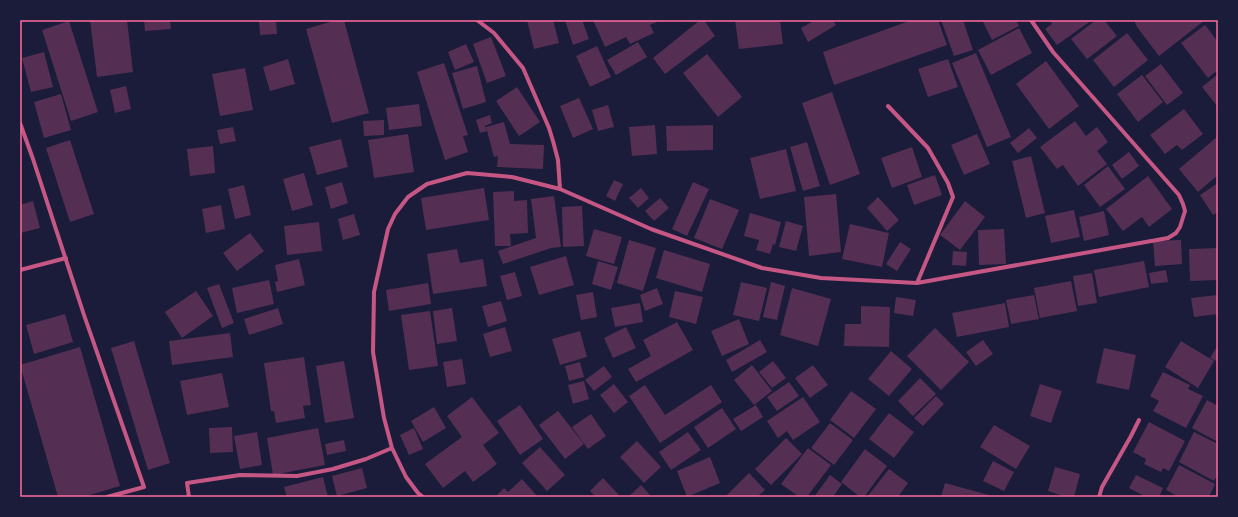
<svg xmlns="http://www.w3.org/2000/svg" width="1238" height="517" viewBox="0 0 1238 517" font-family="'Noto Sans',sans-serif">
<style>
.building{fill:#542f53}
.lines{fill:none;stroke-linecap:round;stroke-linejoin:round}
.minor{stroke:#c65784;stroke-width:4}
.neatline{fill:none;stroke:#ff6b9d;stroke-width:1.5}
</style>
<rect width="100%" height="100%" fill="#1b1b3a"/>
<!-- building -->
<path class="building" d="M90,20H127L133,72L97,77Z
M144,20H170L171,29L145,31Z
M259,20H276L277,34L260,35Z
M337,20H344L369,113L332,123L306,29Z
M527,20H553L559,43L534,49Z
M565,20H582L589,39L573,45Z
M593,20H661L650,25L654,33L630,44L626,37L605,47Z
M700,20H704L715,36L665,74L653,58Z
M735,20H780L783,44L739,49Z
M815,20H833L836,25L808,42L801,28Z
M912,20H938L947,45L834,85L823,52Z
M941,20H963L973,50L954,56Z
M982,20H1016L1019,26L992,40Z
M1049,20H1092L1057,45L1045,29L1052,24Z
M1096,20H1104L1117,36L1087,59L1071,39Z
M1134,20H1205L1159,56L1137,27Z
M69,21L98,112L71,121L42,30Z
M1205,25L1218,42V70L1208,78L1181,43Z
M1019,28L1032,53L991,75L978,50Z
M1127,33L1148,60L1114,87L1093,60Z
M491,37L506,76L487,83L473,44Z
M638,42L647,57L616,75L607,60Z
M466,44L474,62L455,70L448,52Z
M597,46L611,77L590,87L576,56Z
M44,52L53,87L31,92L22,58Z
M976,53L1011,137L987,147L952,63Z
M707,54L742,97L718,117L683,73Z
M288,59L295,84L270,91L263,67Z
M948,59L958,87L928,97L918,69Z
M1046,61L1079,106L1049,129L1016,84Z
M444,63L468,135L463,136L468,152L445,160L417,72Z
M1161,64L1183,93L1167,105L1145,76Z
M477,66L486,102L463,109L452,73Z
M245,68L253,110L220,116L212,74Z
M1218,74V107L1202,87Z
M1142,75L1163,102L1138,122L1117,94Z
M126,86L131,109L115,113L110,90Z
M517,87L540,122L519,136L496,101Z
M832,92L860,174L830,185L802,103Z
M61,94L71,130L44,138L34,102Z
M579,98L593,129L573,138L560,106Z
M419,104L422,126L389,130L386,108Z
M608,105L614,127L598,131L592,110Z
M1184,109L1203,134L1182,150L1177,145L1165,154L1150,135Z
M490,115L492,123L485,126L487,131L480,133L476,120Z
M384,120V135L364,136L363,121Z
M1075,121L1086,136L1097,127L1108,142L1097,151L1107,164L1078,186L1063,165L1057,169L1040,147Z
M504,122L510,144L544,145L543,169L497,167L498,156L494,157L486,127Z
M655,125L657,154L632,156L629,127Z
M713,125V150L667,151L666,126Z
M233,127L236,141L220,144L217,130Z
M1029,128L1037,138L1018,153L1010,143Z
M408,134L414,172L374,178L368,140Z
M977,134L990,164L964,175L951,145Z
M1218,136V175L1198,192L1179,169Z
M341,139L348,167L317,175L309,147Z
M70,140L94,214L70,222L46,148Z
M807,142L820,186L803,191L790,147Z
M213,146L215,173L190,176L187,149Z
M912,147L922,177L892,188L881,158Z
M786,149L796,191L760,199L750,158Z
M1129,152L1139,166L1122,179L1112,165Z
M1031,156L1045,213L1026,218L1012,161Z
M1108,166L1125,189L1100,207L1084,185Z
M304,173L313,205L292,211L283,179Z
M935,175L942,195L914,205L907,185Z
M1148,176L1172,209L1149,227L1142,217L1123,231L1106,209Z
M614,180L623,184L615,201L606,196Z
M342,182L348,203L331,209L325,187Z
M693,182L709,189L687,236L672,229Z
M1218,183V212L1213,215L1200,195Z
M244,185L251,215L235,219L228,189Z
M484,188L489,220L426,230L421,198Z
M641,188L649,198L638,208L629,198Z
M514,191V201L527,200L528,233L510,234L511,246H495L493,192Z
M836,194L841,252L809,256L804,197Z
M554,196L561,247L551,248L503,264L498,251L536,238L531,199Z
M878,197L899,220L887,231L867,208Z
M660,198L669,208L654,221L645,211Z
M710,199L739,210L722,249L694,238Z
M33,201L40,228L20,233V205Z
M965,201L985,217L960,250L940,235Z
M221,205L225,229L206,233L202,209Z
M582,206L584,246L563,247L562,207Z
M1074,210L1080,237L1051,243L1045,216Z
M1104,211L1109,235L1084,241L1079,217Z
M750,213L781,222L775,245L773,244L770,254L756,250L759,240L744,236Z
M354,214L360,235L343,240L338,219Z
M786,221L803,226L796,251L779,247Z
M319,222L322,251L287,255L284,226Z
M850,224L889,233L882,267L842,259Z
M594,229L622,237L614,264L586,256Z
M1004,229L1006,264L979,265L978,230Z
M250,233L264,251L237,271L223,253Z
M629,240L656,248L643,291L617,283Z
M1181,240L1182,264L1155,266L1153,241Z
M900,242L911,249L897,271L886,264Z
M1218,248V280L1190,281L1189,249Z
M457,249L460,263L483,259L487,286L433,294L427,254Z
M664,250L710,264L702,292L656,278Z
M953,251L967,252L966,266L952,265Z
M566,256L574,285L539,295L530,267Z
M299,259L305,285L277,292L275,282L278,281L275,265Z
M598,261L618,267L611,290L592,284Z
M1144,261L1149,287L1099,297L1094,270Z
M1166,270L1168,282L1151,284L1149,273Z
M515,272L522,296L507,300L500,276Z
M1092,273L1097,303L1078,306L1073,276Z
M269,280L274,304L237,313L232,288Z
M1071,281L1077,311L1040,318L1034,288Z
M741,282L767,288L759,321L733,315Z
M771,282L785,286L777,320L763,317Z
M428,283L431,304L389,311L386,290Z
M219,284L234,323L222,328L207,288Z
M657,288L663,304L645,311L640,295Z
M792,288L831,299L818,346L780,335Z
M196,291L213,316L182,338L165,312Z
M675,291L703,297L696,324L669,317Z
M593,292L597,317L581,320L576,295Z
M1034,295L1039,319L1011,324L1006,300Z
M1218,295V314L1194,317L1191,298Z
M896,297L916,300L913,316L894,313Z
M501,301L507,321L488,327L482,306Z
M640,303L643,322L615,327L611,308Z
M1005,303L1009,327L957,337L952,313Z
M861,306L890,307L889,347L844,346L845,324H861Z
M278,308L283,324L249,335L244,319Z
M452,308L457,341L437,344L433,311Z
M430,311L438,366L409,370L401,315Z
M65,314L73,342L34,354L26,325Z
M739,319L749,344L722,356L711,331Z
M677,322L693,350L636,382L628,369L651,356L643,340Z
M505,327L512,351L490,357L483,334Z
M626,327L636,348L613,358L604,338Z
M935,328L969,362L941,390L907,356Z
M580,331L587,357L560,365L552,339Z
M230,333L233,357L172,365L169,341Z
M760,340L767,352L732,372L726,360Z
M983,340L993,354L976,366L966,352Z
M134,341L170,463L148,470L111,348Z
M1181,341L1214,361L1198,388L1165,367Z
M1218,345V362L1210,358Z
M80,347L120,486L83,497H58L20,365Z
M1104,348L1136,355L1129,390L1096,383Z
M891,351L912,369L889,396L868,379Z
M304,357L311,405L303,406L305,418L276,423L274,411H271L264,363Z
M462,359L466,384L447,387L443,362Z
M344,361L354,418L325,423L316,366Z
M773,361L786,378L772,388L759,372Z
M580,362L584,377L569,381L565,366Z
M752,365L772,391L754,405L734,380Z
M813,365L828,385L810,398L795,378Z
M604,366L612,377L594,391L585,380Z
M1163,372L1190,385L1188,389L1203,396L1186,428L1153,411L1159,401L1150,396Z
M222,373L229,407L187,415L180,381Z
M920,378L936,394L913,416L898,401Z
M584,381L589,399L573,404L568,385Z
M789,382L799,396L777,411L767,397Z
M614,384L628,402L614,413L600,395Z
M1040,384L1062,391L1051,423L1030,416Z
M645,385L665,415L711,385L722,402L660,443L629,396Z
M851,391L876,409L854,438L830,420Z
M936,396L944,404L923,426L914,418Z
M472,397L499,433L483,445L497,464L473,482L465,471L443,488L425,464L462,437L447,416Z
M803,397L820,422L793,440L787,431L778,438L767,421Z
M1207,400L1218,406V442L1192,428Z
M520,405L543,439L520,455L497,421Z
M756,405L763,417L741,431L733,419Z
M434,407L446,428L423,442L411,421Z
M722,408L736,429L708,448L694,427Z
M558,411L584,444L565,459L539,425Z
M889,413L914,432L894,458L869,439Z
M591,414L606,436L588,449L572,427Z
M1149,422L1185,441L1169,471L1163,468L1161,472L1144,464L1146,459L1133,452Z
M830,423L853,440L834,465L811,448Z
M994,425L1030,446L1016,469L980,447Z
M232,427L233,452L210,453L209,428Z
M318,428L325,465L273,475L267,438Z
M414,428L423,449L409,455L400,435Z
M257,432L262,465L240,469L234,436Z
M688,432L701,450L671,470L659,452Z
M1194,432L1218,444V474L1214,481L1179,462Z
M786,438L802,454L771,485L755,469Z
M344,440L346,451L327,455L325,444Z
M637,441L661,467L644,483L620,457Z
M540,447L565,475L547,491L522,463Z
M808,448L831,465L807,497H799L781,484Z
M865,449L887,466L864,497H860L841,482Z
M710,457L720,483L687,497L677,471Z
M993,461L1014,472L1004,491L983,481Z
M1179,465L1215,484L1209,497H1179L1166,490Z
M1055,467L1080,474L1074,497H1066L1048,491Z
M362,468L367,488L337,496L332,476Z
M889,469L908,483L898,497H867Z
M749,473L765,490L757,497H725Z
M830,475L842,484L833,497H814Z
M1136,475L1163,488L1159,497H1146L1129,488Z
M323,477L328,497H287L284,487Z
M603,478L619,495L616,497H596L590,491Z
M522,479L538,497H495L504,488L508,492Z
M945,483L989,495L993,497H941Z
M641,485L650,495L648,497H628Z"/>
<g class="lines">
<!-- minor -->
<path class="minor" d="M477,20L494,33L523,68L549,128L553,141L558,160L560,189
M888,106L928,148L948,183L953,197L917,283
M20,123L33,159L84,315L144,487L107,497
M20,270L66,258
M189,497L187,483L240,475L297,476L333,469L366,459L392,448
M423,497L418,493L406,477L392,448L384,418L373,352L374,292L388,229L395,214L408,197L427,184L467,173L512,177L560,189L651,229L762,268L821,278L917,283L1168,238L1176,233L1180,227L1185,211L1183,204L1179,195L1053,52L1031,20
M1099,497L1102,487L1131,436L1139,420"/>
</g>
<!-- border -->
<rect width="1238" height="517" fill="none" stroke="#1b1b3a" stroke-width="42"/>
<rect x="21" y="21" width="1196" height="475" class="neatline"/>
</svg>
